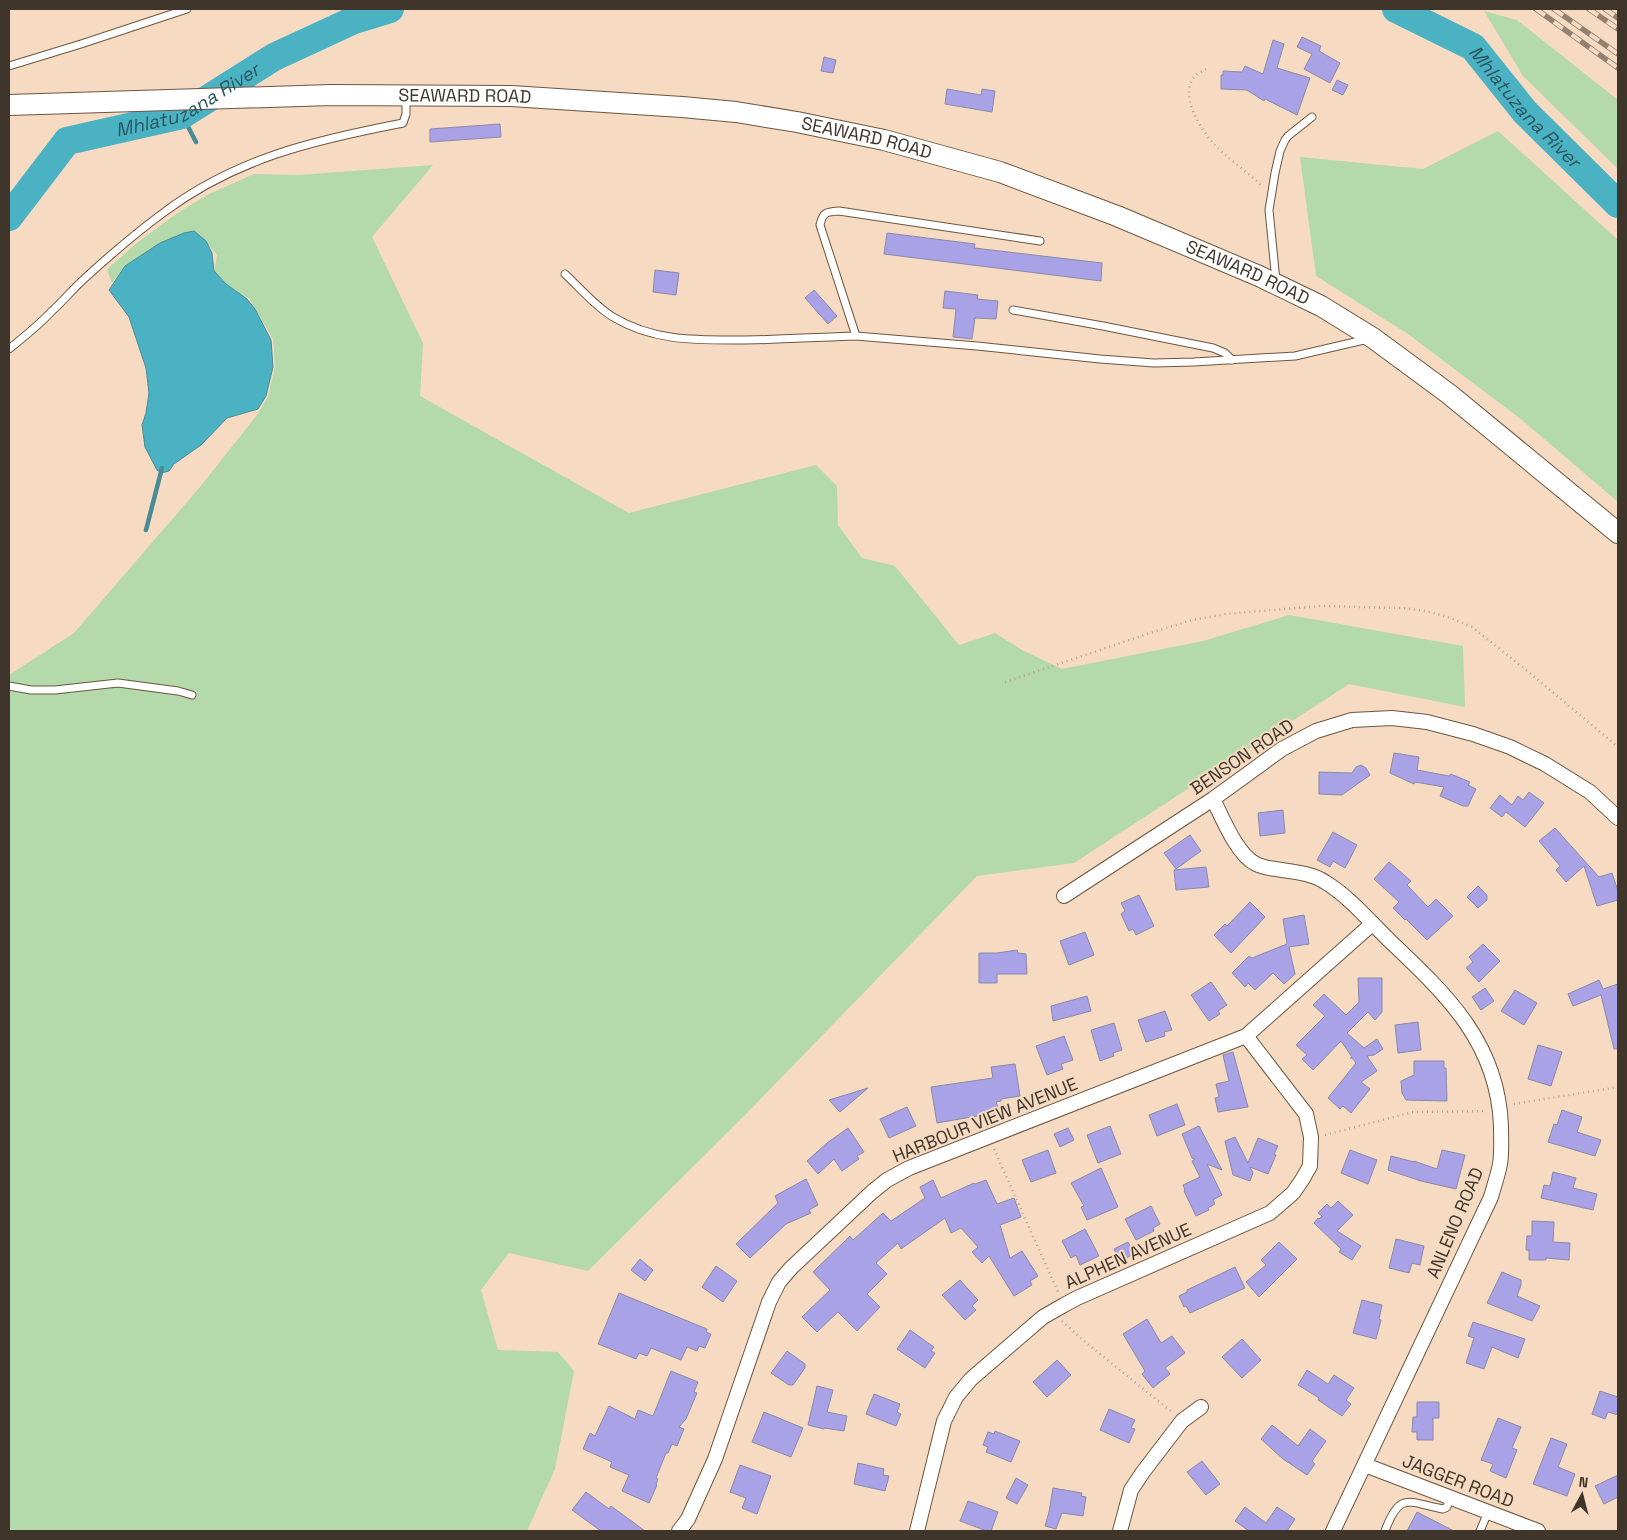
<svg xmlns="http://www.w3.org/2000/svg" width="1627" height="1540" viewBox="0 0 1627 1540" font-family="'Space Grotesk',sans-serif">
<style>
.green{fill:#b4d9ab}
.water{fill:#4bb2c4;stroke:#478c96}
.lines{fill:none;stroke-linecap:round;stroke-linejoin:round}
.stream{stroke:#478c96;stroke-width:4.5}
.river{stroke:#4bb2c4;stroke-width:28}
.building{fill:#a9a2e6;stroke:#8b89a7}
.lane-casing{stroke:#6c5540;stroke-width:9}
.street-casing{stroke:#6c5540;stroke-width:16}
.secondary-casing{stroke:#6c5540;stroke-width:22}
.path{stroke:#b6a18d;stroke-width:2.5;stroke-dasharray:1 4;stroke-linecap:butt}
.lane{stroke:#fff;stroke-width:7}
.street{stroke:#fff;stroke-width:14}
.secondary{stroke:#fff;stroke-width:20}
.rail-casing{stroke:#938170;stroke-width:5.5}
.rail{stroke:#f6dbc2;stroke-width:4;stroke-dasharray:11;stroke-linecap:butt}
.labels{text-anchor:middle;stroke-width:4;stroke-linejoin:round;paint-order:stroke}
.street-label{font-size:18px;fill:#3f352b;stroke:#f6dbc2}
.water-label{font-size:19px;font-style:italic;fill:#2a575f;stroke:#f6dbc2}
</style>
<rect width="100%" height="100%" fill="#f6dbc2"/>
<!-- green -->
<path class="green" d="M1484,11L1517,20L1618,100V169L1523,76Z
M1498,131L1618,240V502L1522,420L1408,334L1316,276L1300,157L1423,169Z
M433,165L372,237L423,343L420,396L629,513L816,465L837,486L838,525L862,558L895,566L959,645L995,633L1022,650L1062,669L1203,641L1289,615L1463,646L1465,707L1349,684L1074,863L977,876L744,1116L588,1271L509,1253L481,1290L498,1350L558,1352L574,1371L555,1469L527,1531H9V675L74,633L200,487L257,415L268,397L275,367L273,339L249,298L224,287L214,273L217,255L206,242L190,238L125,265L112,283L107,269L138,242L179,212L209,194L254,174L299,175Z"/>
<!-- water -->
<path class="water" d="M194,231L206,241L212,253L214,271L226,284L247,299L255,309L271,340L273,367L266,396L258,409L227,418L201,445L174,464L169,471L161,473L157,470L145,447L142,425L146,413L149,393L146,368L129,317L109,290L125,266L160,243L184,233Z"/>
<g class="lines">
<!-- stream -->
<path class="stream" d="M182,115L196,142
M146,530L162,468"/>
<!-- river -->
<g class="river">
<path id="s1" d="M1396,9L1473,47L1525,112L1618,204"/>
<path id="s2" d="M9,217L67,141L182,115L274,57L354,20L390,9"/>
</g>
</g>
<!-- building -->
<path class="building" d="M1302,37L1321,46L1319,51L1340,63L1330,83L1304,69L1312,54L1297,47Z
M1273,40L1284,44L1277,68L1310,78L1297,115L1265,99L1264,101L1247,90L1221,89V75H1223V71L1242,72L1245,66L1263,74Z
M824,57L836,60L833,73L821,71Z
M1337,80L1348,85L1343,95L1332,90Z
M947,89L981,95L982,89L995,91L992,112L945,104Z
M500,124L501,137L430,142V129Z
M887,233L975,244L974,248L1102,263L1101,281L884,254Z
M655,270L679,273L676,295L653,292Z
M814,290L837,316L828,324L805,298Z
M945,291L978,295L977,299L998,301L996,319L975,318L972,339L953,337L956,309L943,308Z
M1394,753L1419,757L1417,770L1449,776L1451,774L1470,782L1468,785L1476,789L1468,806H1463L1440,796L1444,787L1415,782L1414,784L1390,773Z
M1361,765L1366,768L1370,775L1342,795L1319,794V772L1352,773L1356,767Z
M1529,792L1544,803L1525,827L1506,812L1502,817L1490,808L1500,795L1512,805L1518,796L1523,800Z
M1283,810L1285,833L1260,836L1258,813Z
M1555,828L1599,877L1612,873L1618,891V900L1597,906L1584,866L1566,882L1556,870L1560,866L1539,841Z
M1333,832L1357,845L1345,868L1333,861L1330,867L1317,860Z
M1190,835L1201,851L1176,869L1164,853Z
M1389,862L1411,881L1407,885L1428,907L1436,899L1453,916L1427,940L1406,919L1405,920L1393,908L1399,902L1374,879Z
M1206,867L1209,887L1176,890L1174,870Z
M1478,886L1487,895V900L1478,908L1467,897Z
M1139,895L1154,926L1136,935L1133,929L1129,931L1121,914L1125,911L1121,903Z
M1250,902L1265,917L1231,953L1214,935L1225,924L1227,926Z
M1304,915L1309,944L1289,947L1295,974L1284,984L1273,973L1255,990L1248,983L1245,987L1232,973L1249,956L1252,958L1287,944L1283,919Z
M1085,932L1094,955L1069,965L1060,941Z
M1483,944L1500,961L1479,982L1466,968L1473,962L1469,957Z
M1017,950L1018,953L1026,954L1027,974H997V983H979V953H997Z
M1358,978H1382V1012L1375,1020L1368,1012L1347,1033L1364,1048L1377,1039L1383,1049L1374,1055L1367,1056L1377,1071L1361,1082L1370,1089L1351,1113L1343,1106L1340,1109L1328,1098L1356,1063L1352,1058H1350L1352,1057L1341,1041L1313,1070L1302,1059L1307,1055L1296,1045L1325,1016L1313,1005L1324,994L1346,1015L1359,1002Z
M1599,980L1603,989L1618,984V1049H1614L1601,995L1573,1006L1568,994Z
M1211,982L1227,1005L1218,1011L1220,1014L1209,1021L1191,995Z
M1485,988L1494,1001L1481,1010L1472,997Z
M1515,990L1537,1003L1524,1025L1501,1011Z
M1087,996L1091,1011L1053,1021L1051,1006Z
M1165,1011L1172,1030L1164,1032L1165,1036L1146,1042L1138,1020Z
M1418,1022L1421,1050L1398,1053L1395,1025Z
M1114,1023L1122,1050L1113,1053L1114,1056L1100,1061L1091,1030Z
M1064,1036L1073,1060L1061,1064L1063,1069L1047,1075L1036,1046Z
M1538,1045L1562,1052L1551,1086L1528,1079Z
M1233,1052L1248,1107L1218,1112L1215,1098L1219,1097L1216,1084L1229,1081L1223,1055Z
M1414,1061H1444V1068H1446L1447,1101L1406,1100L1402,1093L1401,1081L1414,1075Z
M1015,1064L1020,1096L1001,1099V1101L996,1102L1000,1112L937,1123L931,1087L993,1078L991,1067Z
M868,1088L840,1112L829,1100Z
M1177,1104L1185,1125L1157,1136L1149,1115Z
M907,1107L916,1126L889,1138L880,1119Z
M1562,1110L1582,1117L1577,1132L1601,1140L1595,1156L1548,1142L1554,1124L1557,1125Z
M1110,1126L1121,1154L1098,1163L1087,1135Z
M1199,1126L1222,1170L1207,1164L1222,1195L1213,1200L1215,1204L1208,1208L1209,1210L1196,1216L1184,1191L1185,1190L1183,1185L1200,1177L1192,1161L1195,1159L1192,1158L1182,1134Z
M848,1128L864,1152L857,1156L859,1159L842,1171L834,1159L818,1174L807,1161L827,1143Z
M1068,1128L1074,1140L1060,1147L1054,1134Z
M1235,1137L1248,1163L1258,1138L1278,1146L1274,1154L1276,1155L1268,1174L1250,1167L1253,1173L1250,1181L1233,1175L1225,1141Z
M1048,1150L1056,1173L1031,1182L1022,1160Z
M1350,1150L1377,1160L1368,1184L1341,1173Z
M1442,1150L1465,1155L1456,1189L1421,1181L1388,1170L1391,1156L1414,1162V1161L1437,1169Z
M1101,1168L1118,1207L1087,1220L1081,1207L1084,1206L1071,1183Z
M1553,1172L1576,1178L1573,1188L1597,1194L1593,1210L1541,1198L1544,1185L1550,1186Z
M806,1179L818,1205L809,1210L811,1213L786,1224L750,1258L736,1244L778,1203L775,1196Z
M933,1180L941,1198L974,1183L975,1184L986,1180L997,1204L1014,1198L1021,1217L1000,1225L1010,1258L1022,1251L1038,1276L1030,1281L1032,1285L1014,1296L989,1256L982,1263L972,1252L978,1247L961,1228L951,1233L945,1218L901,1249L898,1243L876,1263L887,1274L867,1294L880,1307L857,1331L838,1312L817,1332L802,1317L830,1290L813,1272L850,1236L853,1240L883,1213L891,1221L925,1198L920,1187Z
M1338,1201L1353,1215L1337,1231L1361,1246L1352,1260L1339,1252L1341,1249L1314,1223L1318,1218L1319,1219L1322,1216L1318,1213L1327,1204L1331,1208Z
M1151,1206L1160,1224L1153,1228L1154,1231L1136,1240L1125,1219Z
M1532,1221L1554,1222L1553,1242L1570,1243L1569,1260L1546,1258V1260H1529V1250H1526L1527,1236H1532Z
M1085,1229L1099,1256L1080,1265L1076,1255L1071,1258L1062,1241Z
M1396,1239L1424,1246L1420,1265L1412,1263L1409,1273L1389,1268Z
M1128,1242L1134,1254L1120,1261L1114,1249Z
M1279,1242L1297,1259L1259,1297L1246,1282L1266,1265L1261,1260Z
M640,1259L653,1270L645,1281L631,1270Z
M716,1266L737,1281L723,1302L702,1287Z
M1235,1267L1245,1288L1190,1313L1186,1306L1184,1307L1179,1296L1187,1292V1290Z
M1502,1272L1521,1280V1285L1517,1296L1540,1306L1532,1321L1487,1303Z
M960,1280L978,1300L972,1306L976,1310L965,1320L942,1295Z
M619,1293L707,1329L706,1332L711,1334L705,1348L699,1346L697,1351L687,1347L681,1360L651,1348L647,1356L639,1353L636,1359L598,1344Z
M1362,1300L1382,1305L1379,1319L1381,1320L1376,1339L1353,1333Z
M1147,1319L1161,1343L1172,1336L1185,1353L1165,1368L1170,1374L1153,1388L1142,1374L1145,1371L1123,1334Z
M1473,1322L1525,1339L1518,1358L1492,1347L1484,1369L1466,1363L1474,1338L1468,1336Z
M910,1330L934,1347L931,1351L935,1353L925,1368L897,1349Z
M1242,1339L1261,1360L1242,1378L1222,1357Z
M787,1351L805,1364V1368L793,1385H789L771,1373Z
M1057,1360L1071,1375L1047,1397L1033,1382Z
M1307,1370L1328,1384L1334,1375L1354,1388L1346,1400L1351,1404L1342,1416L1318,1400L1319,1398L1298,1385Z
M671,1371L698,1382L694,1392L697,1393L686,1419L679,1427L684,1429L677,1446L672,1444L668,1453H666L656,1478L658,1479L656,1484L657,1485L649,1503L622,1491L629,1475L610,1467L612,1462L583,1449L590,1433L595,1436L609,1406L635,1419L638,1410L653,1416Z
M817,1386L833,1390L827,1412L847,1416L844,1431L824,1428V1429L808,1425Z
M1600,1391L1618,1397V1415L1608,1412L1605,1419L1592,1414Z
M874,1394L900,1404L897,1412L901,1414L896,1426L866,1414Z
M1417,1402H1439V1418H1433V1440H1417V1432H1412L1413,1417H1417Z
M1109,1409L1135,1420L1131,1428L1135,1429L1129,1443L1100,1430Z
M764,1412L803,1428L791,1457L752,1442Z
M1498,1418L1521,1427L1512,1448L1517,1450L1506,1478L1490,1471L1493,1464L1481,1460Z
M1272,1425L1298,1446L1310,1429L1326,1441L1312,1461L1315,1464L1307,1475L1283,1459L1261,1439Z
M995,1431L1020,1441L1011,1462L986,1452L988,1447L983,1445L988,1432L994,1434Z
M1551,1438L1567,1444L1558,1467L1575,1474L1567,1496L1533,1484Z
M1202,1461L1220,1484L1206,1495L1187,1472Z
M858,1463L884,1469L883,1475L889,1476L885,1491L854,1484Z
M740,1465L771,1476L757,1514L742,1508L746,1498L730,1492Z
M1618,1475V1497L1604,1504L1595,1486Z
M1016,1478L1028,1485L1017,1504L1006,1498Z
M1053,1488L1082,1493L1081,1496L1086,1497L1083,1516L1062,1513L1056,1529L1045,1526L1049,1512Z
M586,1492L609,1509L611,1506L645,1531H601L572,1510Z
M968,1501L998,1512L991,1531H987L960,1521Z
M1245,1507L1266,1523L1277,1507L1295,1519L1287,1531H1249L1235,1521Z
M1417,1512L1454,1531H1407Z"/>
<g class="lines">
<defs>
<path id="lane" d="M9,66L81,44L187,9
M1040,241L839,211C826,212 823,212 820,225L856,336L977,346L1100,359L1154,363L1194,362L1295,356L1368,339
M565,274C581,289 595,306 613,317C653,341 694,340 739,340C778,340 817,337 856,336
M1276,281L1269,210L1275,173L1280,151L1285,140L1288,136L1312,117
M1013,310L1103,326L1213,348L1225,353L1232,360
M9,349C24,337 39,325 52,311C63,301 73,289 84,279C109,256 136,233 163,213C236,158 315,140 403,123L406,114V96
M9,686L31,690H55L118,683L178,691L192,695
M1385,1531C1400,1490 1409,1503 1443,1509L1447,1507L1450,1497
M1480,1531L1488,1512"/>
<path id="street" d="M1213,799C1222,817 1237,855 1256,864C1264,868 1273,869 1282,870C1296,872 1313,874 1325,882C1350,897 1371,923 1392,943C1448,996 1498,1044 1501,1126C1501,1138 1502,1152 1500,1164C1498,1175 1494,1186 1491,1197L1333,1531
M1064,896L1213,799L1282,749L1316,731L1352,720L1392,718L1427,722L1473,734L1510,747L1545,764L1590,792L1618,818
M1365,1465L1538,1531
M679,1531L688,1519L715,1459L769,1302L779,1282L791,1268L872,1192L887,1180L909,1168L1246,1036L1372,924
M917,1531L944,1421L956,1397L971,1379L1043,1317L1064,1305L1077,1298L1270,1213L1293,1193L1302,1180L1310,1166L1311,1137L1306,1114L1246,1036
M1120,1531L1131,1490L1143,1472L1182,1421L1201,1407"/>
<g id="secondary">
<path id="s3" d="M9,105L331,95L511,96L682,107L736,112L797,122L884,140L1000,172L1117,216L1259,276L1321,306L1373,338L1449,394L1618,533"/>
</g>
</defs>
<!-- lane casing -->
<use href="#lane" class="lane-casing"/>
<!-- street casing -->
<use href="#street" class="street-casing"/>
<!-- secondary casing -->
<use href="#secondary" class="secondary-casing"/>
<!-- path -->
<path class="path" d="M1206,69C1203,71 1198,73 1196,75C1177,94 1201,130 1215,145C1229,160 1248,172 1262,186
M1005,682L1147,634L1192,620L1226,614L1320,606L1403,608L1425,611L1448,617L1472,627L1526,670L1618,747
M1514,1104L1618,1087
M1325,1135L1413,1112L1487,1111
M994,1149L1058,1292
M1062,1321L1085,1342L1172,1412"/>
<!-- lane -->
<use href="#lane" class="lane"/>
<!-- street -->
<use href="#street" class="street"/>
<!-- secondary -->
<use href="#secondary" class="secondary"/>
<defs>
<path id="rail" d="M1536,9L1618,68
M1554,9L1618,54
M1589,9L1618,29
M1605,9L1618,18"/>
</defs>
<!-- rail casing -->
<use href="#rail" class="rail-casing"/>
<!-- rail -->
<use href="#rail" class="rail"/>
</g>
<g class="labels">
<!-- street labels -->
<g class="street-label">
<text dy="6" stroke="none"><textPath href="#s3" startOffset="456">SEAWARD ROAD</textPath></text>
<text dy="6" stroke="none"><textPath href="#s3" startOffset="861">SEAWARD ROAD</textPath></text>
<text dy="6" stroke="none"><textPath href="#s3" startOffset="1266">SEAWARD ROAD</textPath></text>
<text transform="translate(1242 757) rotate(-34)" y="6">BENSON ROAD</text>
<text transform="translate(985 1120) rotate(-22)" y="6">HARBOUR VIEW AVENUE</text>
<text transform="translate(1455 1223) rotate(-67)" y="6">ANLENO ROAD</text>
<text transform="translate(1128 1256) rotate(-24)" y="6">ALPHEN AVENUE</text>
<text transform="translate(1458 1481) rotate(21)" y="6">JAGGER ROAD</text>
</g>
<!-- water labels -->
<g class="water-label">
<text dy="7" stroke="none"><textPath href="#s2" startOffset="224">Mhlatuzana River</textPath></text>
<text dy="7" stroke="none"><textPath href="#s1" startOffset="165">Mhlatuzana River</textPath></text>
</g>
</g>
<!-- border -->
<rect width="1627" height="1540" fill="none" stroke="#3f352b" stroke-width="20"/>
<!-- north arrow -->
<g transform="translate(1582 1495) rotate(7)" stroke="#f6dbc2" stroke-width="4" paint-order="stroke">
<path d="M0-4L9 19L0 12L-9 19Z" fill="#3f352b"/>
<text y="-8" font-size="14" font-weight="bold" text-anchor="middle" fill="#3f352b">N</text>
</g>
</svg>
